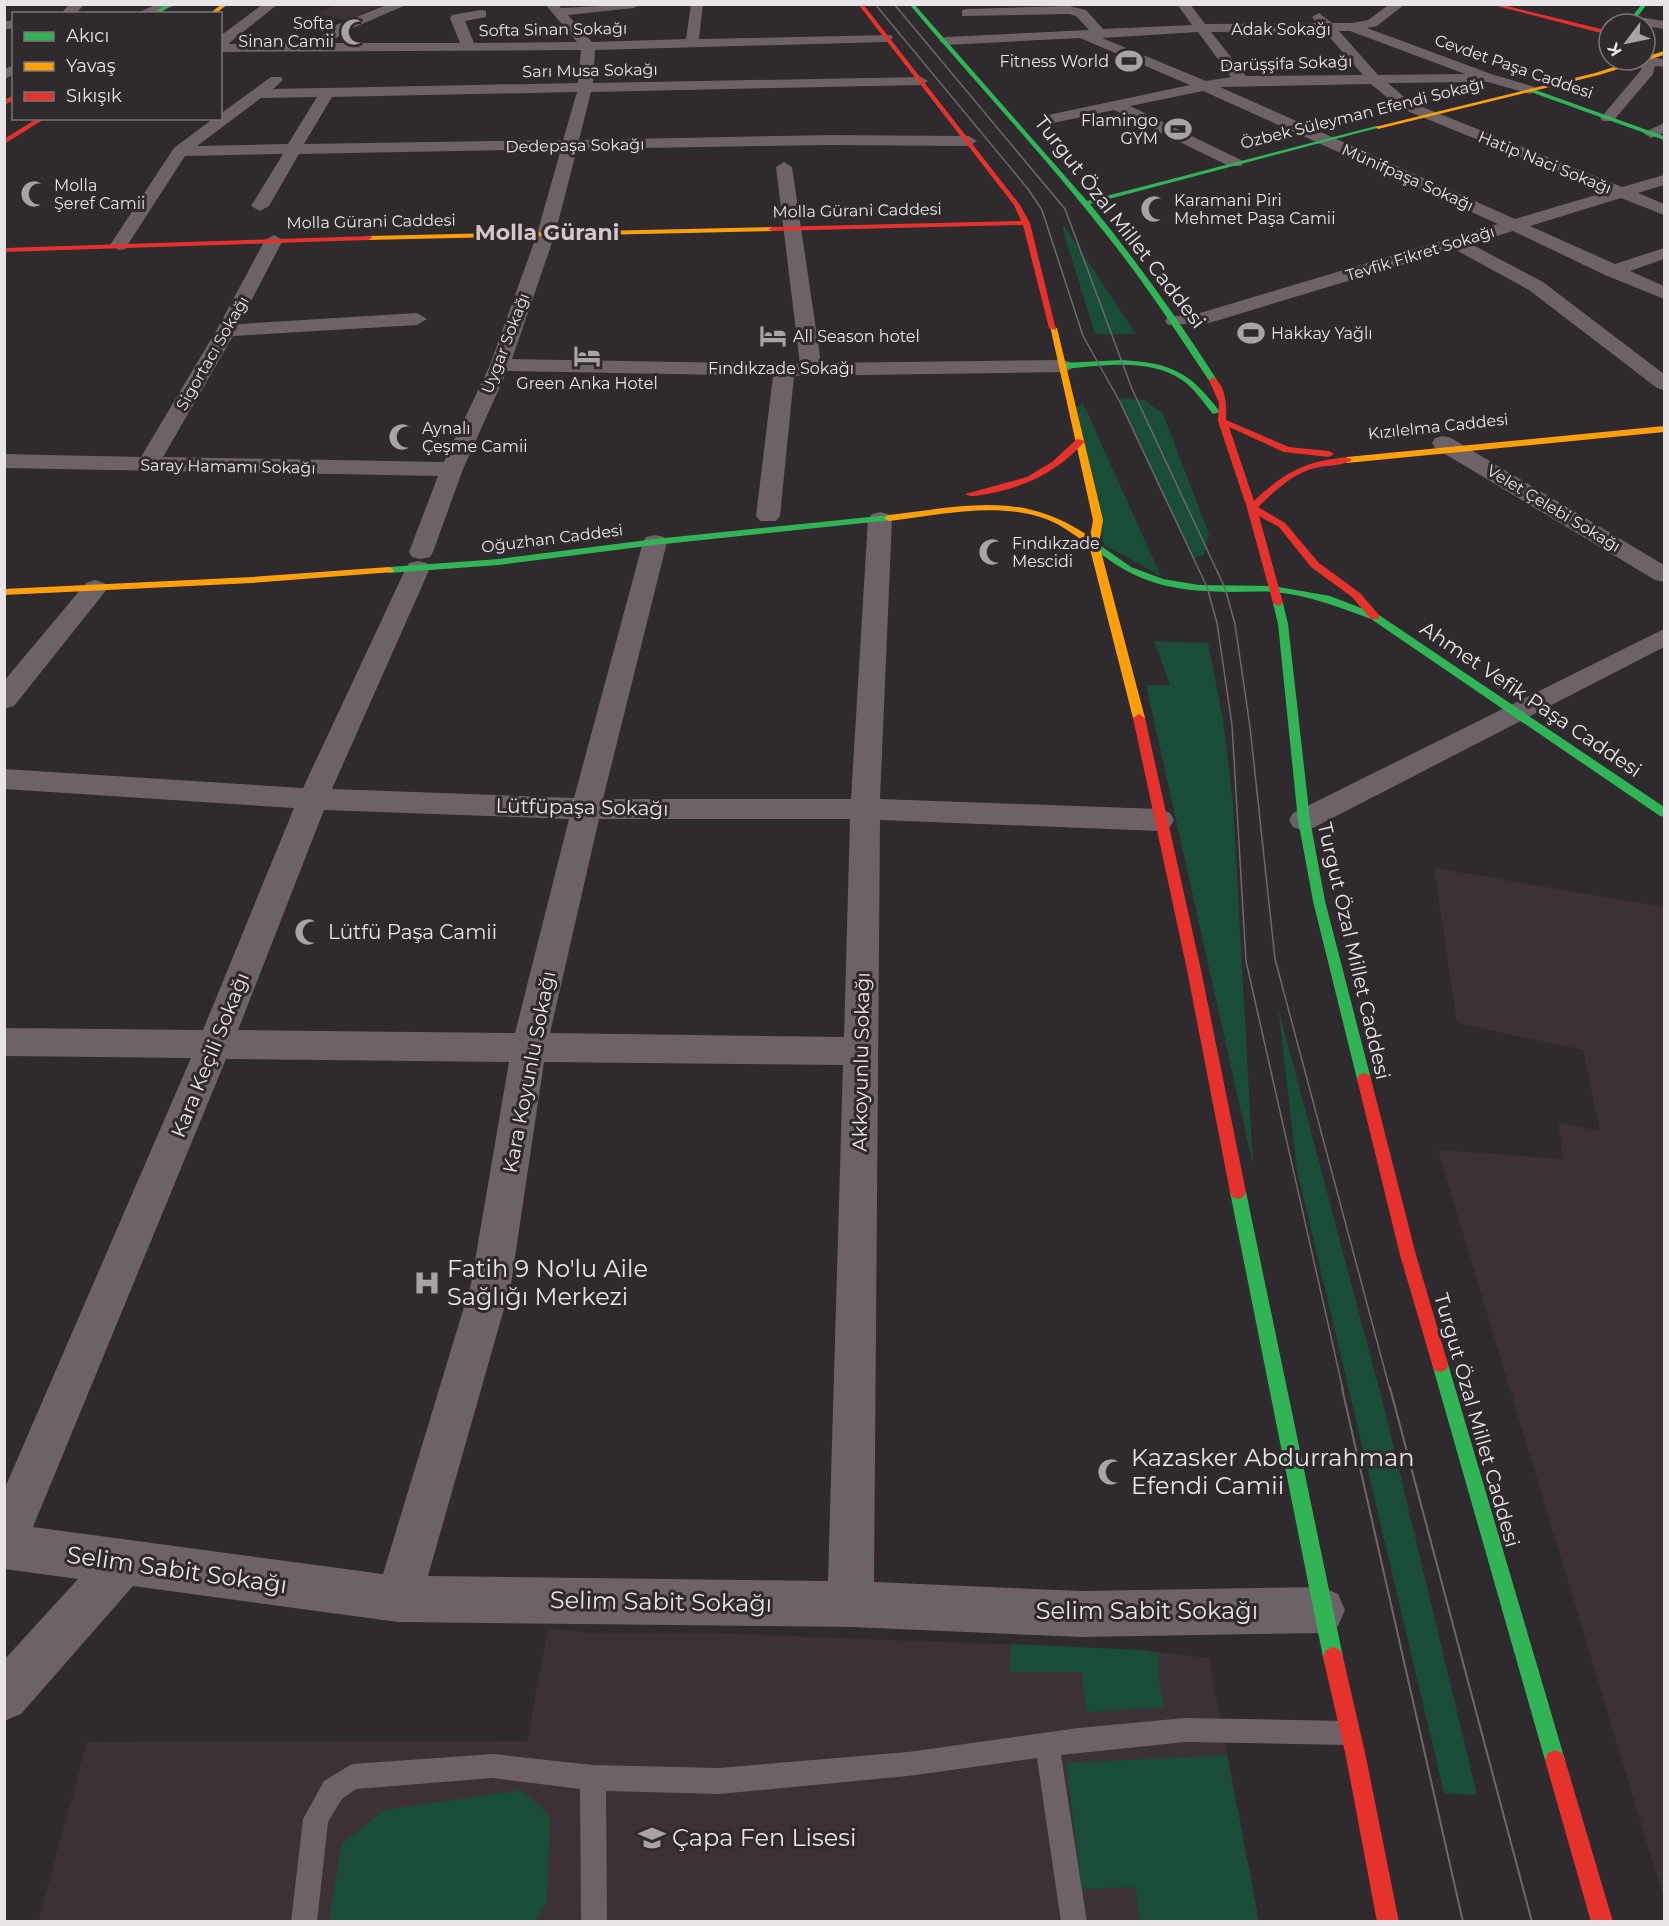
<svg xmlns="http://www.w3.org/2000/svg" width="1669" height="1926" viewBox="0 0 1669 1926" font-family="Montserrat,sans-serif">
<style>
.built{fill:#3c3137}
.green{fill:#194d37}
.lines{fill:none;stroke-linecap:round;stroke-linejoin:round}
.lane{fill:#6c6268;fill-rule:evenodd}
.street{fill:#6c6268;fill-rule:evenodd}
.fast{fill:#30b455;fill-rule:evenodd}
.slow{fill:#ff9f0a;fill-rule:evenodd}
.jam{fill:#e5322d;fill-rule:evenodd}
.tram-far1{stroke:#6e676b;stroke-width:1.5}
.tram{stroke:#6e676b;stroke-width:2}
.labels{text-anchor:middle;stroke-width:6;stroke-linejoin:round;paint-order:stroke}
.far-poi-label{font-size:16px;fill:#e9e4e7;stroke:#30292d;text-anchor:start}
.far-street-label{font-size:16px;fill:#e9e4e7;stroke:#30292d}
.street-label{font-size:20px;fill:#e9e4e7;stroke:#30292d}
.poi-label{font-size:20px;fill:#e9e4e7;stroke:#30292d;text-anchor:start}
.far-district-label{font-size:22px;font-weight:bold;fill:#d1c8cd;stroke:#30292d}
.near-poi-label{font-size:24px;fill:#e9e4e7;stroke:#30292d;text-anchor:start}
.near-street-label{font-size:24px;fill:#e9e4e7;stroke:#30292d}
</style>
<rect width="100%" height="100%" fill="#2f2a2d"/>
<!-- built -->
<path class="built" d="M339,5L380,4L383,5L346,20L316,13Z
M1434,868L1664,907V1899L1438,1150L1563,1159L1558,1122L1600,1131L1583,1050L1457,1023Z
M548,1628L589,1633H712L1142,1650L1209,1658L1259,1921L38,1922L87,1742L527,1741Z"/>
<!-- green -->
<path class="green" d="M1062,227H1065L1136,334H1095Z
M1117,398L1145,400L1163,414L1209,534L1204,555L1194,559Z
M1083,403L1161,576L1104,545L1071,410Z
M1154,641L1208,643L1223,719L1233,803L1253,1165L1146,685H1170Z
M1278,1007L1385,1411L1477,1795L1444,1793L1297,1170Z
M1011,1644L1142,1650L1159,1653V1679L1165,1707L1086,1712L1082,1672H1009Z
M1227,1755L1259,1921H1140L1135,1887L1082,1889L1066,1763Z
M522,1790L550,1816L547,1903L535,1921H329L342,1843L384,1810Z"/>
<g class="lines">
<!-- lane -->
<path class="lane" d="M1185,1718L1346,1721L1355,1724L1358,1733L1355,1742L1346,1745L1185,1742L1061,1755L1087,1922H1061L1037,1758L908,1776L719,1794L606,1791L607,1922H581L580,1789L493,1778L356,1789L342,1799L328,1822L317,1922H291L303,1819L324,1781L352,1764L493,1754L593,1765L719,1768L908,1752L1078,1728Z"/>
<!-- street -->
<path class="street" d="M70,4H85L75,14H60Z
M157,4L175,5L156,14H135Z
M263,4H278L228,44L312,43L336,25L389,4H408L346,31L329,43H460L450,18L452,15L481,10L486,11V17L465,21L474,43L577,42L545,4H558L561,8L640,4L634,8L568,15L592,42L686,39L691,4H703L699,39L891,35L893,38L886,42L595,50L593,83L921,77L928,81L921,85L591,92L579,140L830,135L969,136L977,141L969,146L830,145L577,149L555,234L512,359L800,364L776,167L784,162L792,167L821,363L1063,360L1070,362L1073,366L1070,370L1063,372L794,376L780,516L776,521H760L756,516L773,376L507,371L463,469L433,552L430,557L421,559L412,557L409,552L438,476L4,468V454L141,457L216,331L265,240L274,235L283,240L239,324L417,313L427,319L417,325L233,336L163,457L444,462L490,365L537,234L561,149L299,154L269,206L260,211L251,206L283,154L185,156L125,249L119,250L110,245L174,148L214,118H220V114L271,77H281L283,80L273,89L578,83L581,50L220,52V36ZM577,92L563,140L304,144L332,97ZM317,97L288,144L197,146L261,98Z
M1177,4H1190L1205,24L1317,23L1312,17L1319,13L1332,23H1352L1368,20L1390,4H1405L1377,26L1367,28L1494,75L1535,87L1537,90L1530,94L1488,82L1388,83L1410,102L1622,187L1664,175V185L1638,193L1664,204V215L1621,198L1530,226L1615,264L1664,248V259L1630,271L1664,286V299L1605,275L1513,231L1471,244L1543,282L1664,374V390L1657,388L1529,290L1454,249L1209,323L1168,325L1165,321L1168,317L1200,313L1498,224L1203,91L1130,106L1241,160L1243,163L1241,166H1229L1114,110L1053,123L1048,121L1045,118L1048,115L1190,85L1080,38L946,45L939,41L946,37L1089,30L1076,16L1069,14L962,16V10L967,9L1069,6L1086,10L1103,29L1192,25ZM1324,31L1363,75L1246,76L1211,32ZM1339,31H1350L1465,74L1378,75ZM1198,32L1231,77L1206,81L1102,38ZM1371,84L1400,108L1606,192L1515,219L1220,87Z
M1632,16L1664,21V29L1627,23L1625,20Z
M4,21H14V29H4Z
M1648,57L1664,59V67L1655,66L1653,74L1613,121H1603L1600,118L1603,115L1641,70L1642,60Z
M14,65V75L4,79V69Z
M1664,123V133L1651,138L1643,133Z
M1443,436L1451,438L1664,565V582L1655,580L1435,448L1432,443L1435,438Z
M880,512L888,514L892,519L880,799L1159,809L1170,813L1174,820L1170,827L1159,831L880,820L874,1582L1081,1591L1322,1587L1338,1594L1345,1610L1338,1626L1322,1633L1081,1637L851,1627L398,1622L133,1586L21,1714L4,1721V1660L78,1579L4,1569V1490L191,1058L4,1056V1028L203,1030L294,808L4,789V769L303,788L406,568L409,563L418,561L427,563L430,568L332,789L574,798L643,542L646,537L655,535L664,537L667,542L603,799H851L868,519L872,514ZM324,810L569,819L515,1033L238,1030ZM599,819H850L844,1037L550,1033ZM226,1059L509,1062L471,1284L383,1574L33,1527ZM544,1062L843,1065L828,1581L428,1576L511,1284Z
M95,580L104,583L108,588L104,593L14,706L4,709V681L86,583Z
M1664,629V647L1315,827L1304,831L1293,827L1289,820L1293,813Z"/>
<!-- fast -->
<path class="fast" d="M166,4H172L159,14H153Z
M909,4H914L1087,201L1376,126L1381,127L1090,204C1136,260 1178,319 1217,380L1210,382C1176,331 1143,280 1105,233C1043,154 974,81 909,4Z
M1642,4H1647L1632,24H1626Z
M1530,88L1664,136V140L1528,91Z
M1122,360C1172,363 1190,372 1220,412L1213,414C1203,402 1194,388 1182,380C1149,357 1100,366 1063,369L1059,366L1063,363Z
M889,515L892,516V520L655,545L499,565L389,573L384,570L389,567L499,559L655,539Z
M1094,541L1131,567L1163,579L1199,585L1273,586L1330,596L1379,615L1664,807V817L1660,816L1371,619C1339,607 1308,595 1274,592C1260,591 1246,592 1232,592C1172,591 1138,585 1091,546L1089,544Z
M1278,600L1283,603L1288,624L1310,820L1325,901L1371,1079L1369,1083L1364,1085L1359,1083L1357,1079L1313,901L1298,820L1278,624L1273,603Z
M1238,1185L1243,1187L1246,1192L1343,1657L1340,1664L1333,1667L1326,1664L1323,1657L1230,1192L1233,1187Z
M1440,1356L1446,1358L1448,1364L1565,1760L1562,1767L1555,1770L1548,1767L1545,1760L1432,1364L1434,1358Z"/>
<!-- slow -->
<path class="slow" d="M222,4H228L215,14H209Z
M1664,51V55L1599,75L1378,129L1375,127L1595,73L1636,60H1645V57Z
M772,227L776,229L775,231L368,240L364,238L368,236Z
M1050,326L1057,328L1103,520L1099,544L1145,718L1139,722L1133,718L1089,545C1076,536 1062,525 1046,519C996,501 939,515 889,521L884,518L889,515C965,506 1023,490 1090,537L1093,520Z
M1664,426V432L1347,463L1342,460L1347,457Z
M389,567L394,570L393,572L252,583L4,595V589L252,577Z"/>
<!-- jam -->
<path class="jam" d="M858,4H863L1020,205L1030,223L1056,330L1049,328L1023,225L772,231L768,229L772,227L1021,221L1014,205Z
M1489,4H1499L1609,31V35Z
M14,95V100L4,105V100Z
M38,118H46L4,144V139Z
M371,236L372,238L368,240L4,252V248Z
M1213,377C1226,385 1227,406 1226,420L1289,447L1329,451L1334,454L1329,457L1284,452L1229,427L1254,501C1278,478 1300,463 1333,459C1340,458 1346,456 1352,460C1343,466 1327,465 1315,468C1292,474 1275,491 1258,507L1285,523L1319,563L1360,593L1379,615V619H1371L1352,597L1311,567L1279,527L1259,516L1283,603L1278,606L1273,603L1247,508L1218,421L1219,403L1209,380Z
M1077,439L1085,441C1059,471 1026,487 987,494C980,495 971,498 965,494L1027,477L1052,462Z
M1139,714L1145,718L1201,970L1246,1192L1243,1197L1238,1199L1233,1197L1230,1192L1187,970L1133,718Z
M1364,1073L1369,1075L1371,1079L1416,1255L1448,1364L1446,1370L1440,1372L1434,1370L1432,1364L1400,1255L1357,1079L1359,1075Z
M1333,1647L1340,1650L1343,1657L1366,1757L1399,1922H1377L1346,1757L1323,1657L1326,1650Z
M1555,1750L1562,1753L1565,1760L1613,1922H1591L1545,1760L1548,1753Z"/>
<!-- tram-far1 -->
<path class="tram-far1" d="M875,4L1028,189L1042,210L1083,336L1120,402L1207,587L1217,623L1232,725L1246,961L1343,1390
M894,4L1065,209L1132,389L1225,588L1235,624L1250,727L1275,959L1390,1390"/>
<!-- tram -->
<path class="tram" d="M1342,1388L1463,1922
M1390,1388L1532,1922"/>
</g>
<!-- icons -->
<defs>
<symbol id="mosque-bare" viewBox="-9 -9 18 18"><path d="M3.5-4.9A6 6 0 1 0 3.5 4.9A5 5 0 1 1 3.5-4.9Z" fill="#a8a3a6" stroke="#30292d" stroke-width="2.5" paint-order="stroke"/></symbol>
<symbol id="stadium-bare" viewBox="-9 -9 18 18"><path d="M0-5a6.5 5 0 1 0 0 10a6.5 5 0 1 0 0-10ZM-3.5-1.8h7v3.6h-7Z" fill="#a8a3a6" stroke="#30292d" stroke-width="2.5" paint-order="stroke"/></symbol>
<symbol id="hotel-bare" viewBox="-9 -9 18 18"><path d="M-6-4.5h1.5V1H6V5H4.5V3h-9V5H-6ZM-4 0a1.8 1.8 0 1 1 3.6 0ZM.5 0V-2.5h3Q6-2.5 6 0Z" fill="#a8a3a6" stroke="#30292d" stroke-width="2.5" paint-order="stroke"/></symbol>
<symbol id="hospital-bare" viewBox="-9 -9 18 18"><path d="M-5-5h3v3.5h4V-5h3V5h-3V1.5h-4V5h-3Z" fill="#a8a3a6" stroke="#30292d" stroke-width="2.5" paint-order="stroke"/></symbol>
<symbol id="school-bare" viewBox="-9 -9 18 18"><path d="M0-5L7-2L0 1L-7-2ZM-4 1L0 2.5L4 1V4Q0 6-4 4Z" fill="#a8a3a6" stroke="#30292d" stroke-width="2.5" paint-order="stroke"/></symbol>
</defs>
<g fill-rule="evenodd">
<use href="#mosque-bare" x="335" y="13" width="38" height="38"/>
<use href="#stadium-bare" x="1110" y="42" width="38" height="38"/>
<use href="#stadium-bare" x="1159" y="110" width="38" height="38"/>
<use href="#mosque-bare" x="15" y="175" width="38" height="38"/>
<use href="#mosque-bare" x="1135" y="190" width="38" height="38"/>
<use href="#stadium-bare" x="1232" y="314" width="38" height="38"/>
<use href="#hotel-bare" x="754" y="317" width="38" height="38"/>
<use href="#hotel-bare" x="568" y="337" width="38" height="38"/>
<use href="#mosque-bare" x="383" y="418" width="38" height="38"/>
<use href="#mosque-bare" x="973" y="533" width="38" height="38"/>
<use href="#mosque-bare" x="289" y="913" width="38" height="38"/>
<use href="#hospital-bare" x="408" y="1264" width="38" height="38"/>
<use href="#mosque-bare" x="1092" y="1453" width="38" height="38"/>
<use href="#school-bare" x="633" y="1819" width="38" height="38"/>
</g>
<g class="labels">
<!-- far-poi labels -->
<g class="far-poi-label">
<text x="334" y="29" text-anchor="end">Softa<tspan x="334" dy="18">Sinan Camii</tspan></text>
<text x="1109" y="67" text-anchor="end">Fitness World</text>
<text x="1158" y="126" text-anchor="end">Flamingo<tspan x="1158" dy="18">GYM</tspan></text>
<text x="54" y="191">Molla<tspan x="54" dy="18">Şeref Camii</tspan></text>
<text x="1174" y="206">Karamani Piri<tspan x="1174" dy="18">Mehmet Paşa Camii</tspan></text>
<text x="1271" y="339">Hakkay Yağlı</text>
<text x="793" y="342">All Season hotel</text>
<text x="587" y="389" text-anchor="middle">Green Anka Hotel</text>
<text x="422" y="434">Aynalı<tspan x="422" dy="18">Çeşme Camii</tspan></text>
<text x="1012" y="549">Fındıkzade<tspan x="1012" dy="18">Mescidi</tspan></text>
</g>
<!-- far-street labels -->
<g class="far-street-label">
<text transform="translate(553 29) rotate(-1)" y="6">Softa Sinan Sokağı</text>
<text x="1281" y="35">Adak Sokağı</text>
<text transform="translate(1286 63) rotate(-2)" y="6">Darüşşifa Sokağı</text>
<text transform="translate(1514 66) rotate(19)" y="6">Cevdet Paşa Caddesi</text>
<text transform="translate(590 70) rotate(-1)" y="6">Sarı Musa Sokağı</text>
<text transform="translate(1362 113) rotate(-14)" y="6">Özbek Süleyman Efendi Sokağı</text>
<text transform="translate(575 145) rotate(-1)" y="6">Dedepaşa Sokağı</text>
<text transform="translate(1545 162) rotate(22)" y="6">Hatip Naci Sokağı</text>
<text transform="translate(1408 177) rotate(24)" y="6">Münifpaşa Sokağı</text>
<text transform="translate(857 210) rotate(-1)" y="6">Molla Gürani Caddesi</text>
<text transform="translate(371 221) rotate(-1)" y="6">Molla Gürani Caddesi</text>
<text transform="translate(1420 253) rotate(-17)" y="6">Tevfik Fikret Sokağı</text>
<text transform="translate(505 343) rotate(-69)" y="6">Uygar Sokağı</text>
<text transform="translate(212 353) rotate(-60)" y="6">Sigortacı Sokağı</text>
<text x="781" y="374">Fındıkzade Sokağı</text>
<text transform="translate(1438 426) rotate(-6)" y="6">Kızılelma Caddesi</text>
<text transform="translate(228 466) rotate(1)" y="6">Saray Hamamı Sokağı</text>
<text transform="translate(1554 508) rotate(31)" y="6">Velet Çelebi Sokağı</text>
<text transform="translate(552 538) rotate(-7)" y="6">Oğuzhan Caddesi</text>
</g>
<!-- street labels -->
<g class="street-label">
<text transform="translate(1120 222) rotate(52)" y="7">Turgut Özal Millet Caddesi</text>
<text transform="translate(1531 699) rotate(34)" y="7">Ahmet Vefik Paşa Caddesi</text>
<text transform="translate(582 807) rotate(1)" y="7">Lütfüpaşa Sokağı</text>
<text transform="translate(1354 951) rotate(77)" y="7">Turgut Özal Millet Caddesi</text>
<text transform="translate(210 1055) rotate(-68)" y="7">Kara Keçili Sokağı</text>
<text transform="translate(861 1062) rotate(-89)" y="7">Akkoyunlu Sokağı</text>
<text transform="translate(529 1072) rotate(-79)" y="7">Kara Koyunlu Sokağı</text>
<text transform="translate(1477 1420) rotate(74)" y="7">Turgut Özal Millet Caddesi</text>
</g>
<!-- poi labels -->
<g class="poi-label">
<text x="328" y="939">Lütfü Paşa Camii</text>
</g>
<!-- far-district labels -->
<g class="far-district-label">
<text x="547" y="240">Molla Gürani</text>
</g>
<!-- near-poi labels -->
<g class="near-poi-label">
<text x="447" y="1277">Fatih 9 No'lu Aile<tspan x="447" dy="28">Sağlığı Merkezi</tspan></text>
<text x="1131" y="1466">Kazasker Abdurrahman<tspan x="1131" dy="28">Efendi Camii</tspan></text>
<text x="672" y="1846">Çapa Fen Lisesi</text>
</g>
<!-- near-street labels -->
<g class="near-street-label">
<text transform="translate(177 1570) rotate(8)" y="8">Selim Sabit Sokağı</text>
<text transform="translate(661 1602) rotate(1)" y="8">Selim Sabit Sokağı</text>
<text x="1147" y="1619">Selim Sabit Sokağı</text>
</g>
</g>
<!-- border -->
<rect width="1669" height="1926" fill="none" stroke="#e9e4e7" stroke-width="12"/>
<!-- legend -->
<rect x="12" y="12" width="210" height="108" fill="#30292d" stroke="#7a7477" stroke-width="1.5"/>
<rect x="24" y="32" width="30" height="9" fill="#30b455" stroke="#7a7477" stroke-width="1.5"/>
<text x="66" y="42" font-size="18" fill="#e9e4e7">Akıcı</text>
<rect x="24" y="62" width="30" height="9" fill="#ff9f0a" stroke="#7a7477" stroke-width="1.5"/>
<text x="66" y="72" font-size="18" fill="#e9e4e7">Yavaş</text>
<rect x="24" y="92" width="30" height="9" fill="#e5322d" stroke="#7a7477" stroke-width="1.5"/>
<text x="66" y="102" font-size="18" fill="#e9e4e7">Sıkışık</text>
<!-- north arrow -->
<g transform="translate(1627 42) rotate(238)"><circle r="28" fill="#30292d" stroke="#7a7477" stroke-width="1.5"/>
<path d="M0-4.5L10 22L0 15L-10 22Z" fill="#a8a3a6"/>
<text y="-9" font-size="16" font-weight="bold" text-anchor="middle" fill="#e9e4e7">K</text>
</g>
</svg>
